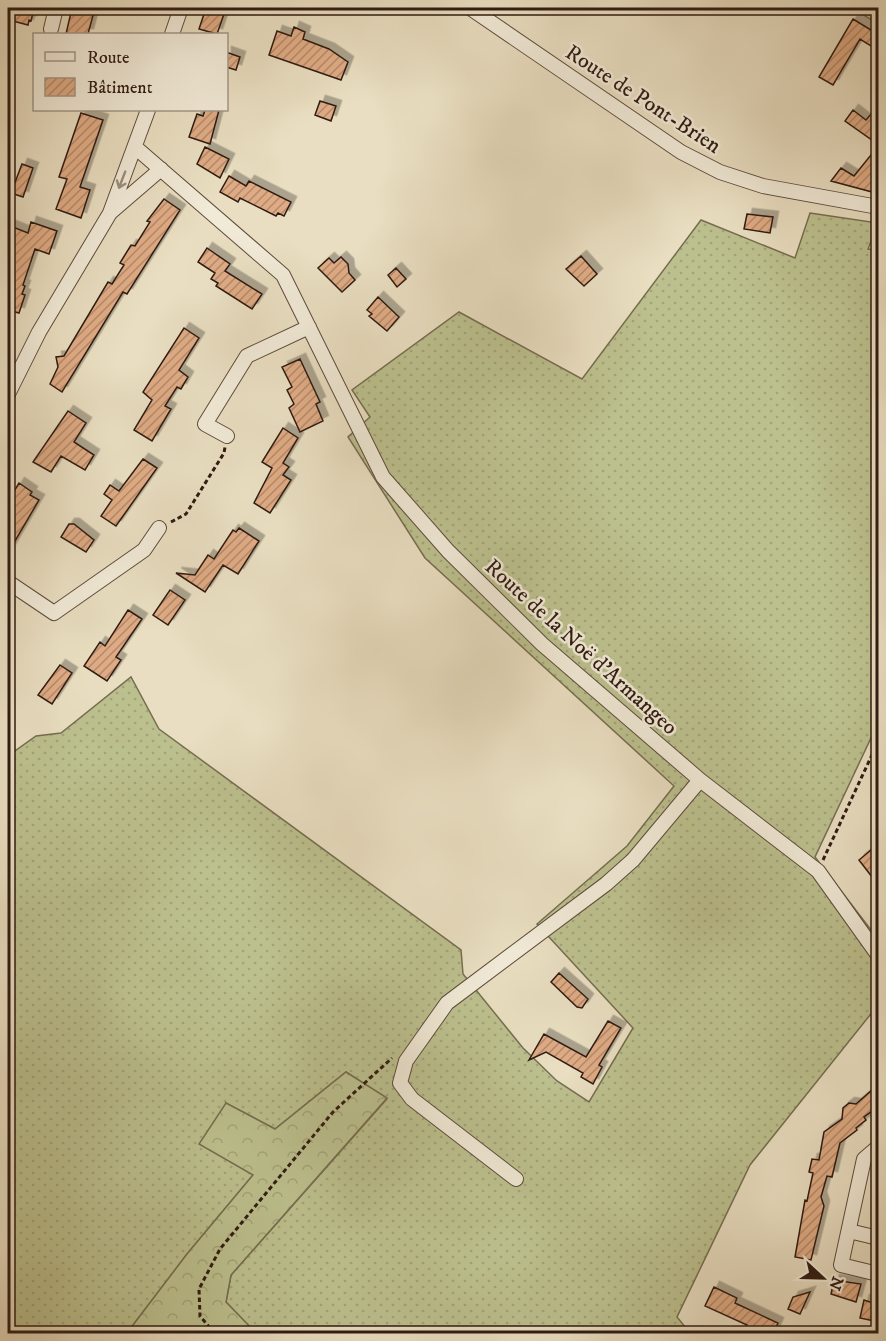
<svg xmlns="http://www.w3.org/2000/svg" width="886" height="1341" viewBox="0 0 886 1341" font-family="'IM FELL DW Pica',serif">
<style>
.grass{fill:url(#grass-dots);stroke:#766e50;stroke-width:1.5}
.forest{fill:url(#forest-crowns);stroke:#766e50;stroke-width:1.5}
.building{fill:url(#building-hatch);stroke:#2f1b12;stroke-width:1.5;filter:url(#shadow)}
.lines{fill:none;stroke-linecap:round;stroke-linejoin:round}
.minor-casing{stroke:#5e4c3e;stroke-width:16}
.path{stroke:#2f1b12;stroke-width:3;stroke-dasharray:4.5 3;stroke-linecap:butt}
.minor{stroke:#f1ead7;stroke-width:14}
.oneway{stroke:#9a8d7e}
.labels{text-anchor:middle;stroke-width:5;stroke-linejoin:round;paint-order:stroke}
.street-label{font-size:22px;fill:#2f1b12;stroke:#f1ead7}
</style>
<defs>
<pattern id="grass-dots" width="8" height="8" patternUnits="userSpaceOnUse" patternTransform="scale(1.5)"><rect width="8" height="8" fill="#bcc08e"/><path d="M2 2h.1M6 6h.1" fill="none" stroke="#a2a479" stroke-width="1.8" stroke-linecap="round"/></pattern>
<pattern id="forest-crowns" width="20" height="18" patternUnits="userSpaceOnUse" patternTransform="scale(1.5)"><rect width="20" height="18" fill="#bcc08e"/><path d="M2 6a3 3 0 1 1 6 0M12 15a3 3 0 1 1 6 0" fill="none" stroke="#a2a479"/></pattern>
<pattern id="building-hatch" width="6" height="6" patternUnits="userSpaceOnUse" patternTransform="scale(1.5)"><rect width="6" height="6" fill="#dfab84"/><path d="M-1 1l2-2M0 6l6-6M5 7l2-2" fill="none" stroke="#b58a6b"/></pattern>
<filter id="shadow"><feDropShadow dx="5.5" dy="-5.5" stdDeviation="0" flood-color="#0004"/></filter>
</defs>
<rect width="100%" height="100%" fill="#e9dec1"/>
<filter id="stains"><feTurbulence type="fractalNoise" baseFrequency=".00333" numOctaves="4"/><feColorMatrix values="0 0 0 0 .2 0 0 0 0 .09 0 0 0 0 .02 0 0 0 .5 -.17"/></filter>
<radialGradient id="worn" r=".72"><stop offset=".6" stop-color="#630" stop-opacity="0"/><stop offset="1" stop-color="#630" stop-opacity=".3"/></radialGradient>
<!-- grass -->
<path class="grass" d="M852,8H878V24Z
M810,213L878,223L868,249L878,250V723L815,857L878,939V1005L750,1165L677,1317L690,1333H256L226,1302L231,1275L387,1099L346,1072L275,1129L226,1103L253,1175L187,1254L127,1333H8V756L36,736L61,733L131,677L159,729L461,950L463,974L523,1048L557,1081L589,1102L633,1028L537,924L627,846L674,786L425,558L348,437L370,417L352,390L459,312L582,379L701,220L795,258Z"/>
<!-- forest -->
<path class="forest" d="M346,1072L387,1098L231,1275L226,1302L256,1333H127L187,1254L253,1175L199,1144L226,1103L275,1129Z"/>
<!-- building -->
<path class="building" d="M12,8H34L31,21L29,20L28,25L9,20Z
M72,8H95L88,34H66Z
M206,8L224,14L217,34L199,29Z
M853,19L879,35V51L860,39L833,85L819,77Z
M294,27L305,32L303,39L329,49L348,62L341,80L269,55L277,31L291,36Z
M226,52L240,57L236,70L226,67Z
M320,101L336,106L331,121L315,115Z
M879,105V145L845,121L853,110L866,120Z
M205,110H219L210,144L189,137L197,114L203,116Z
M81,113L103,120L80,187L90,190L81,218L56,209L67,179L59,177Z
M879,145V180L872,188L877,190L876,193L831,181L841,168L854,176Z
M205,147L229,159L220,178L197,164Z
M22,164L33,168L23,197L11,193Z
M229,176L246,186L249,181L291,202L284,216L278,213L276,216L240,198L238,202L220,192Z
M164,199L180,210L127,294L123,292L62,392L50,384L58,367L56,357L64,356L108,282L112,284L124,265L120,263L131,245L135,246L150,222L147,221Z
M747,214L773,217L770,233L744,229Z
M31,222L57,231L49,254L35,249L23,285L25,286L22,294L25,295L19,313L8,310V258L12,248L8,247V225L28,233Z
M207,248L230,264L225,271L262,294L252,309L216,286L218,283L211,279L215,273L198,262Z
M581,256L597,274L584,286L566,269Z
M341,257L348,264L349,273L355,280L342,292L318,268L329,258L334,263Z
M396,268L406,279L397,287L388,275Z
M378,297L399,317L387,331L369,316L372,314L367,310Z
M184,328L199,338L179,370L188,377L181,389L177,387L165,406L171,409L152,441L134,430L152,400L143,392Z
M300,359L320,402L316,404L323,421L300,432L289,408L294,404L287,390L292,387L282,367Z
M68,411L86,423L74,442L94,455L85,470L61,456L51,472L33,462Z
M283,428L298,438L283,463L289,467L283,475L291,480L270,513L254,503L272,468L262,462Z
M143,459L157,468L116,526L101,516L112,500L104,494L110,485L119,491Z
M19,483L32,492L30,495L39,500L8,553V501Z
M69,524H74L94,540L86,552L61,537Z
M239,528L259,541L238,574L223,565L205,592L176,573L195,575L208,555L214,559L233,530L236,532Z
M170,590L185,600L168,625L153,615Z
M128,610L142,619L116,657L121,660L107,681L84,666L100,642L105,646Z
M60,665L72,673L52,704L38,695Z
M871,850L879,859V886L859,860Z
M559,973L588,999L582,1008L577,1007L551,982Z
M608,1021L621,1028L599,1065L602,1067L593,1084L581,1077L583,1073L546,1052L529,1060L544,1034L586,1057Z
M879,1084V1106L864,1117L866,1120L856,1128L857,1130L840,1143L832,1177L827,1176L821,1197L824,1206L811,1260L795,1257L805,1200L807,1201L813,1173L809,1172L812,1159L819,1160L824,1132L842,1119L843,1108L849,1103L856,1104Z
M834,1280L861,1284L856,1302L831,1294Z
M714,1287L737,1298L735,1303L778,1323L773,1334H759L745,1327L747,1325L705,1306Z
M810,1292L800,1314L788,1309L793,1297Z
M864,1300L879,1305V1322L860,1318Z"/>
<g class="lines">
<defs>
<path id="minor" d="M470,8L681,152L720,172L763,186L878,207
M51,29L56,8
M172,34L181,8
M135,147L283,275L383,477L448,551L542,644L700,780L818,871L878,955
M111,212L161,169
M8,394L39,332L110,213L148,110
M227,436L205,424L247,356L309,327
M8,582L54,613L144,550L159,528
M878,1147L864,1159L841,1265L878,1274
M516,1179L412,1099L400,1083L406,1061L447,1003L606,884L633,860L700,780
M849,1231L878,1238"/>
</defs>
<!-- minor casing -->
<use href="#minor" class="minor-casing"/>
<!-- path -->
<path class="path" d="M171,522L186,514L224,453L225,447
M823,860L878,742
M215,1334L200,1316L199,1289L220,1249L333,1112L392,1058"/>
<!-- minor -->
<use href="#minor" class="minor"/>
</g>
<!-- one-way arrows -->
<defs><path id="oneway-shaft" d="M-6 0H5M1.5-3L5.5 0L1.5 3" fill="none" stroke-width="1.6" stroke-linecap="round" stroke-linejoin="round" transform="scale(1.5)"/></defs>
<use class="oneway" href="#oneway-shaft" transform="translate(122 180) rotate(111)"/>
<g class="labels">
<!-- street labels -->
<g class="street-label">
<text transform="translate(644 98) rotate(33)" y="8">Route de Pont-Brien</text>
<text transform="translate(582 646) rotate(42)" y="8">Route de la Noë d'Armangeo</text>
</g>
</g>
<!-- margin -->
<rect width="886" height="1341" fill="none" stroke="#e9dec1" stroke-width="30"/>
<rect x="9" y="9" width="868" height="1323" fill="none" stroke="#2f1b12" stroke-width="3"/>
<rect x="15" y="15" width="856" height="1311" fill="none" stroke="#2f1b12" stroke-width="1.5"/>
<!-- legend -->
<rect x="33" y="33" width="195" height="78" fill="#f1ead7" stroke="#a39788" stroke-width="1.5"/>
<rect x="45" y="52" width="30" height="9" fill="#f1ead7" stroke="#a39788" stroke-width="1.5"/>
<text x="87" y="63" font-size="18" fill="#2f1b12">Route</text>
<rect x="45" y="78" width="30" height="18" fill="url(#building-hatch)" stroke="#a39788" stroke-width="1.5"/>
<text x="87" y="93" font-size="18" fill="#2f1b12">Bâtiment</text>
<!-- north arrow -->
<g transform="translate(823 1278) rotate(112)" stroke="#f1ead7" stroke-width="4.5" paint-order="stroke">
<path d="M0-4.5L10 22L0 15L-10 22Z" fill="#2f1b12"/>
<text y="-9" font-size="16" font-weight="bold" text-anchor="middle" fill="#2f1b12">N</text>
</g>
<rect width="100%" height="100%" filter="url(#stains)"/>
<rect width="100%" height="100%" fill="url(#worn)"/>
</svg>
